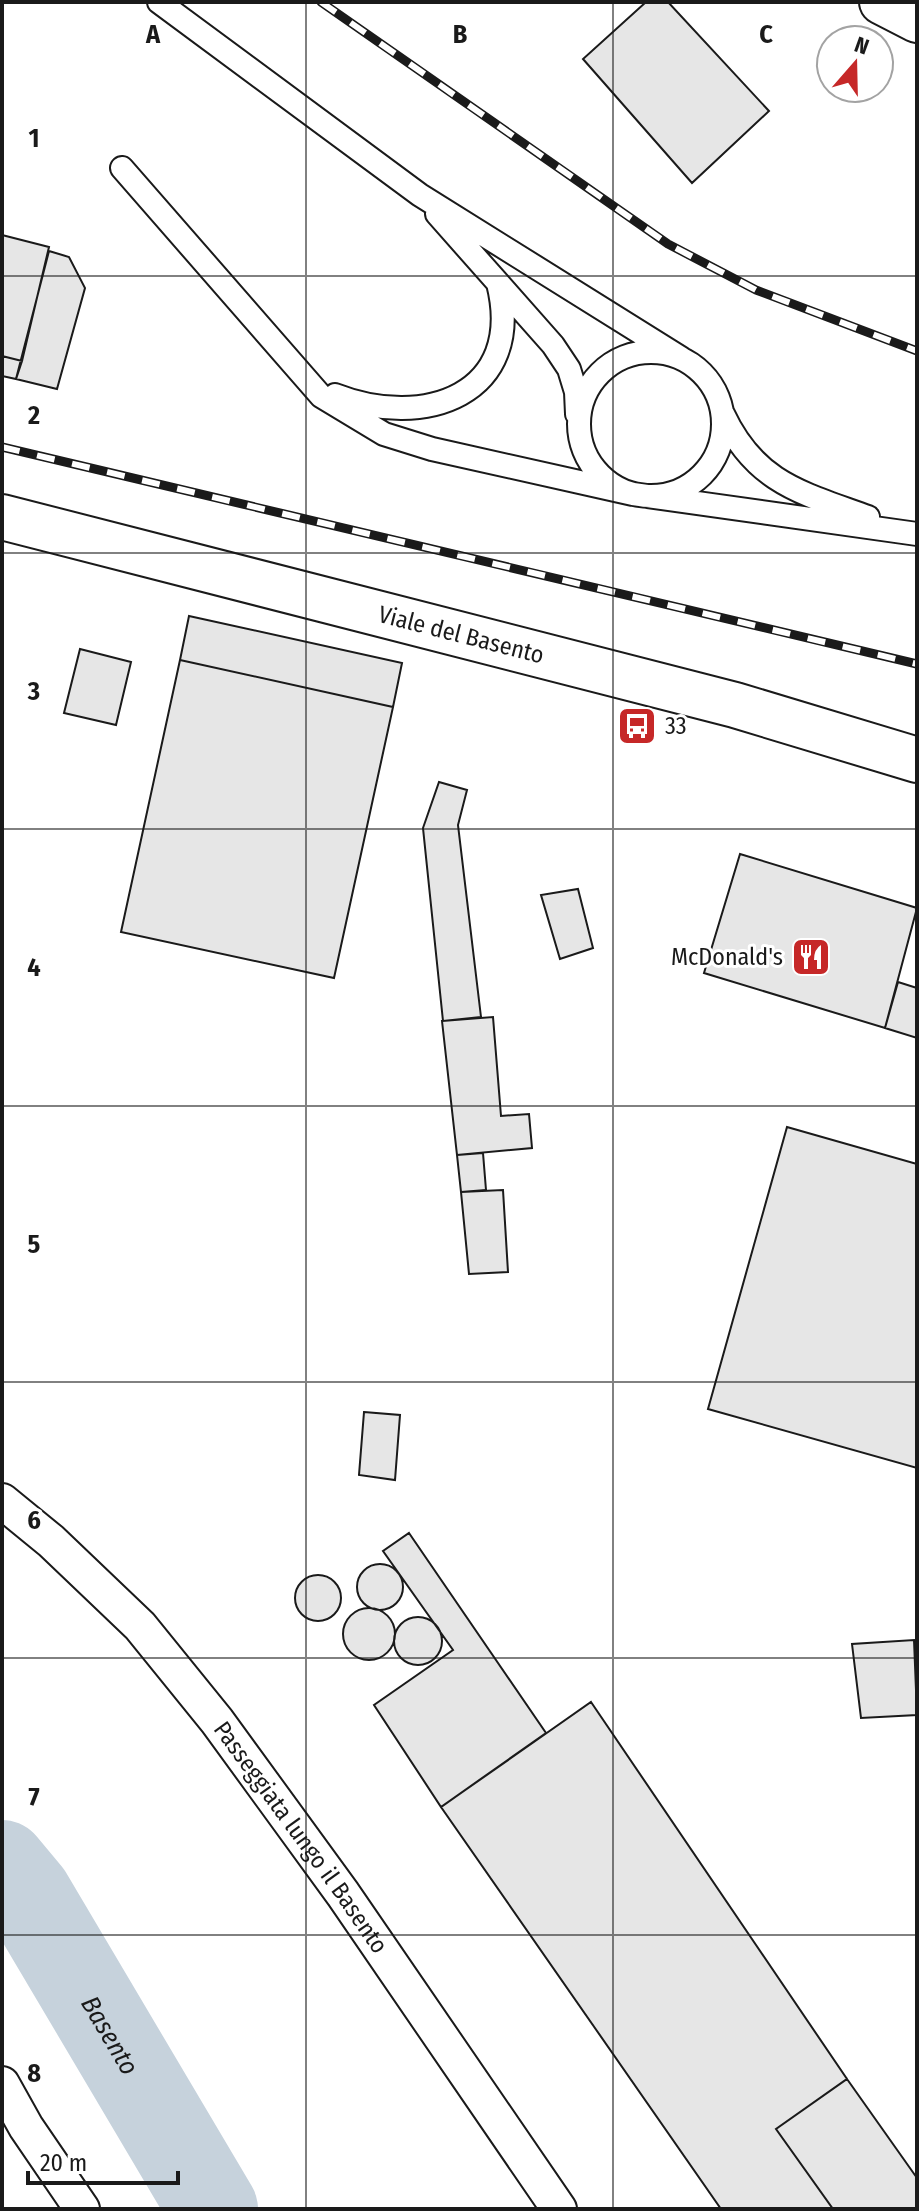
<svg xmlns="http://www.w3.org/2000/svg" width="919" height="2211" viewBox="0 0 919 2211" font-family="'Fira Sans Condensed',sans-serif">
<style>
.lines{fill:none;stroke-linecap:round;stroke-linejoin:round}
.river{stroke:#c6d2dc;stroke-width:90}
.building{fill:#e6e6e6;stroke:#1a1a1a;stroke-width:2}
.service-casing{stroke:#1a1a1a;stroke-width:26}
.pedestrian-casing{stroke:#1a1a1a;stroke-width:38}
.secondary-casing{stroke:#1a1a1a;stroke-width:48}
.primary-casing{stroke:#1a1a1a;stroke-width:48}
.service{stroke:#fff;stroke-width:22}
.pedestrian{stroke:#fff;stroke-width:34}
.secondary{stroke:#fff;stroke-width:44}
.primary{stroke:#fff;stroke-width:44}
.rail-casing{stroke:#1a1a1a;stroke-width:9}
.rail{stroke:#fff;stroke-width:6;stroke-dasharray:18;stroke-linecap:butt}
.grid{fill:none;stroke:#1a1a1a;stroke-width:2;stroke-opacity:0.55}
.labels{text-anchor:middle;stroke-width:6;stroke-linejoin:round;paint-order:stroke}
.street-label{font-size:24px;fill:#1a1a1a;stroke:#fff}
.poi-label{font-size:24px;fill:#1a1a1a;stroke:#fff;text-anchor:start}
.water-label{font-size:26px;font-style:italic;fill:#1a1a1a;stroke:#fff}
.grid-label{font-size:26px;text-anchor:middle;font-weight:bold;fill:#1a1a1a;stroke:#fff;stroke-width:6;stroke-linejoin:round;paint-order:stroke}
</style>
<rect width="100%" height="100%" fill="#fff"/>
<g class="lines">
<!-- river -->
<path class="river" id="s1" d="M2,1865L27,1895L213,2209"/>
</g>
<!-- building -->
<path class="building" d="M646,2H668L769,111L692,183L583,59Z
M2,235L49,247L22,361L2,356Z
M49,251L69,257L85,288L57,389L16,379Z
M2,356L22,361L16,379L2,376Z
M189,616L402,663L393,707L180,660Z
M80,649L131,662L116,725L64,713Z
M180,660L393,707L334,978L121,932Z
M439,782L467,790L458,825L481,1017L443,1021L423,828Z
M740,854L917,908L885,1028L704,973Z
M578,889L593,948L560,959L541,895Z
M898,982L917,988V1038L885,1028Z
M493,1017L501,1116L529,1114L532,1148L457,1155L442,1021Z
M787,1127L917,1164V1468L708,1409Z
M483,1153L486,1190L461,1192L457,1155Z
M503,1190L508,1272L469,1274L461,1192Z
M364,1412L400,1415L395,1480L359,1475Z
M409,1533L546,1733L441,1807L374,1705L453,1650L383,1551Z
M357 1587a23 23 0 1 1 46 0a23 23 0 1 1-46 0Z
M295 1598a23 23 0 1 1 46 0a23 23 0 1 1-46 0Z
M343 1634a26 26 0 1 1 52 0a26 26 0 1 1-52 0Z
M394 1641a24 24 0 1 1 48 0a24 24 0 1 1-48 0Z
M914,1640L917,1715L861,1718L852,1644Z
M591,1702L847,2079L776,2129L833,2209H721L441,1807Z
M847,2079L917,2178V2209H833L776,2129Z"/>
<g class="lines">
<defs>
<path id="service" d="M159,2L420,195L681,358
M122,168L321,396L384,434L432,449L633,494L917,534
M437,214L553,345L569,369L576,392L577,414
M579 424a72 72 0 1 1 144 0a72 72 0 1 1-144 0Z
M335,395C424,430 526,395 498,283
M723,414C755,483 802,493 868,517"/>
<g id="pedestrian">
<path id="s2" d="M2,1501L51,1541L140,1626L217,1721L343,1894L559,2209"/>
<path d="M2,2084L26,2127L82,2209"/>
</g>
<path id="secondary" d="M882,2L917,20"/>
<g id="primary">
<path id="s3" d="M2,517L735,705L917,760"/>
</g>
</defs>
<!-- service casing -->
<use href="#service" class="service-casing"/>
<!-- pedestrian casing -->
<use href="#pedestrian" class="pedestrian-casing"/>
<!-- secondary casing -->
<use href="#secondary" class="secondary-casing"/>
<!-- primary casing -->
<use href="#primary" class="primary-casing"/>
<!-- service -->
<use href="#service" class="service"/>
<!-- pedestrian -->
<use href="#pedestrian" class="pedestrian"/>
<!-- secondary -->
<use href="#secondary" class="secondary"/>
<!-- primary -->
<use href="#primary" class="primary"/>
<defs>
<path id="rail" d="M321,2L668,244L756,290L917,351
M2,447L917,664"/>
</defs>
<!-- rail casing -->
<use href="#rail" class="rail-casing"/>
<!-- rail -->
<use href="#rail" class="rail"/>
</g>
<!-- grid -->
<path class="grid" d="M306,2V2209M613,2V2209M2,276H917M2,553H917M2,829H917M2,1106H917M2,1382H917M2,1658H917M2,1935H917"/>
<!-- icons -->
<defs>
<symbol id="bus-square" viewBox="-11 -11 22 22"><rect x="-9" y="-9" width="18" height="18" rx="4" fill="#c62828" stroke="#fff"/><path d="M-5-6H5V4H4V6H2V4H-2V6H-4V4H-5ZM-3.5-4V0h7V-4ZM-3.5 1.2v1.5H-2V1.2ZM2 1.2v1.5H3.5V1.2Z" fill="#fff"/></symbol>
<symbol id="restaurant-square" viewBox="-11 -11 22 22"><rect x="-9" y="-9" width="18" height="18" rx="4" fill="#c62828" stroke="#fff"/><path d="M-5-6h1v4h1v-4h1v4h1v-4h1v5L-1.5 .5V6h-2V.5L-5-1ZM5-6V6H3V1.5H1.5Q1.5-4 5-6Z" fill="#fff"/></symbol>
</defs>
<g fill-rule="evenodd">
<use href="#bus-square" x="615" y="704" width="44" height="44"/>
<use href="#restaurant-square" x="789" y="935" width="44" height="44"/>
</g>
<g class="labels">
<!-- street labels -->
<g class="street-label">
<text dy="8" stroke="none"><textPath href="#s3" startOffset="474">Viale del Basento</textPath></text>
<text dy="8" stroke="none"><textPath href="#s2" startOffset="452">Passeggiata lungo il Basento</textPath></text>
</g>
<!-- poi labels -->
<g class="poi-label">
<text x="665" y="734">33</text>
<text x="783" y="965" text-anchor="end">McDonald's</text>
</g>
<!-- water labels -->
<g class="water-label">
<text dy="9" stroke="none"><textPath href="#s1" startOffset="202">Basento</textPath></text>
</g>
</g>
<g class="grid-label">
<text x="153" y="43">A</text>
<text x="460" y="43">B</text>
<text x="766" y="43">C</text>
<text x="34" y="147">1</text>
<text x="34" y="424">2</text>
<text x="34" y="700">3</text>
<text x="34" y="976">4</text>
<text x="34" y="1253">5</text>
<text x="34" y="1529">6</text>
<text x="34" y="1806">7</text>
<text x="34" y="2082">8</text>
</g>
<!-- border -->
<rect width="919" height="2211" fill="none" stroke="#1a1a1a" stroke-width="8"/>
<!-- north arrow -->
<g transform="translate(855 64) rotate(20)"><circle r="38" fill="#ffffff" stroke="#a3a3a3" stroke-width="2"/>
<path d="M0-6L14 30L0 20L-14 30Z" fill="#c62828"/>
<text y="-12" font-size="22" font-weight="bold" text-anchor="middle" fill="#1a1a1a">N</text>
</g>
<!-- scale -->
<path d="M28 2171v12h150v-12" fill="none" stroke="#1a1a1a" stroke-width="4"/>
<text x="40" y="2171" font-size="24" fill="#1a1a1a" stroke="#ffffff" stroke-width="6" paint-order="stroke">20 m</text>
</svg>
